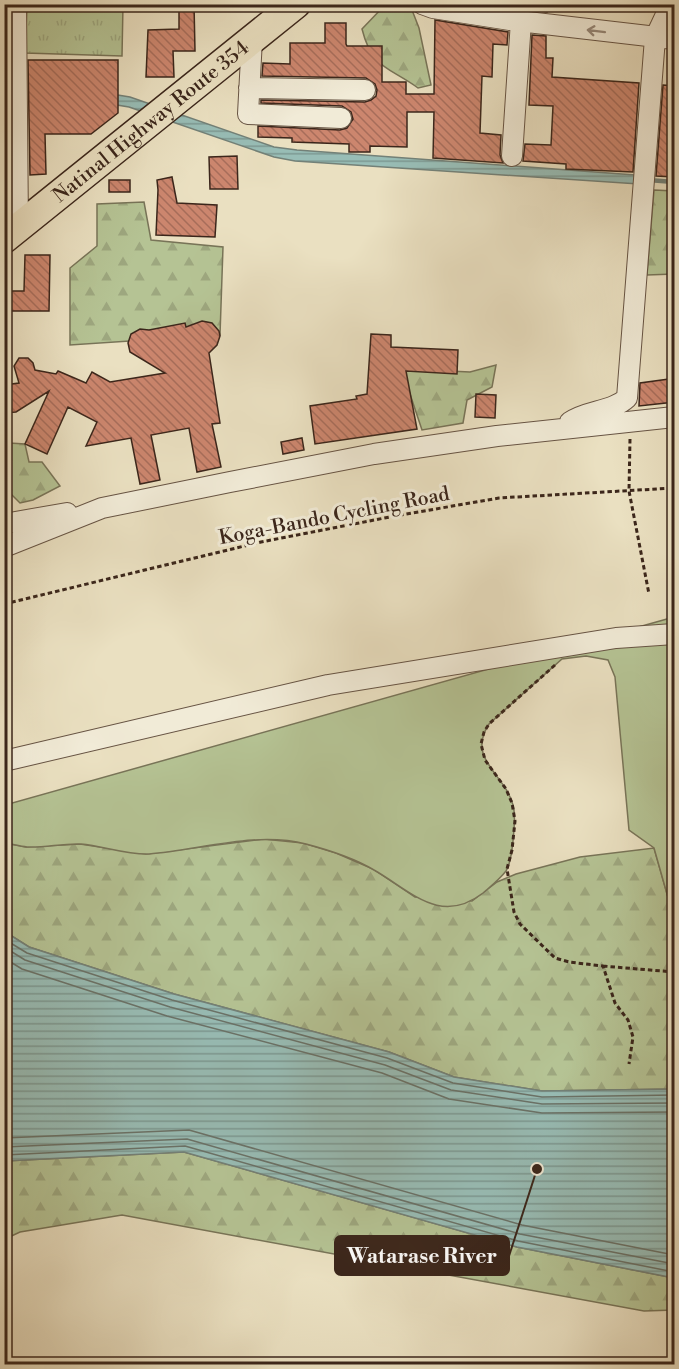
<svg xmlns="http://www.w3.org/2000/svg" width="679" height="1369" viewBox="0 0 679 1369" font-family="'Libre Bodoni',serif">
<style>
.grass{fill:url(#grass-tufts);stroke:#787458;stroke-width:1.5}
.forest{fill:url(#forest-firs);stroke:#787458;stroke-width:1.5}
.park{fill:#b5c394;stroke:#787458;stroke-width:1.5}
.water{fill:url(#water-rules);stroke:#738178;stroke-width:1.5}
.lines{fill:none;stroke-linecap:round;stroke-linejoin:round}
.shore{stroke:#6a7268;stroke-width:1.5}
.stream{stroke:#738178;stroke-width:4.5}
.building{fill:url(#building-back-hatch);stroke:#3b261b;stroke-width:1.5}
.minor-casing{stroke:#675444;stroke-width:22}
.highway-casing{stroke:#3b261b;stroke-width:31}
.path{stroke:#3b261b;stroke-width:3;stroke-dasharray:4.5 3;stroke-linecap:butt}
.minor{stroke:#f1ebd7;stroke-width:20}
.highway{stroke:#eae0c1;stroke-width:28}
.oneway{stroke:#968879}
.labels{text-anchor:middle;stroke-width:6;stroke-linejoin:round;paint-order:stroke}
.street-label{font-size:20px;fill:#3b261b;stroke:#f1ebd7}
.leader{fill:none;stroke:#3b261b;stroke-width:2}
.callout-dot{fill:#3b261b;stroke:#f1ebd7;stroke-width:2}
.callout{fill:#3b261b;stroke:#3b261b;stroke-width:2}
.callout-label{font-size:21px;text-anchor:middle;font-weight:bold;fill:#fff}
</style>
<defs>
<pattern id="grass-tufts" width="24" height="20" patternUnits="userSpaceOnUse" patternTransform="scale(1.5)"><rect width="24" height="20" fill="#b5c394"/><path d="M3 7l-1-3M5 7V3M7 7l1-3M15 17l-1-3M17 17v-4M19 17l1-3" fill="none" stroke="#9da77f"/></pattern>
<pattern id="forest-firs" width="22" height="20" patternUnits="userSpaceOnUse" patternTransform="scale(1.5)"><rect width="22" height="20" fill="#b5c394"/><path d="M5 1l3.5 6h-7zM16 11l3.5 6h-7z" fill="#9da77f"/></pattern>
<pattern id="water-rules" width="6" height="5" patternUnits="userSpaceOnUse" patternTransform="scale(1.5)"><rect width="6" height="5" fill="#98bdb6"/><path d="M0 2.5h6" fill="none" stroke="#7d9993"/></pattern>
<pattern id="building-back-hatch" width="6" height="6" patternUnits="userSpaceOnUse" patternTransform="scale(1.5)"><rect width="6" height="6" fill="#cc866e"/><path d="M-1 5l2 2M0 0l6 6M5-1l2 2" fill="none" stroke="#a76d5a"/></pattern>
</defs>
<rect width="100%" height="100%" fill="#eae0c1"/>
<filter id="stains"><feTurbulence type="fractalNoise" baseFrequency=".00333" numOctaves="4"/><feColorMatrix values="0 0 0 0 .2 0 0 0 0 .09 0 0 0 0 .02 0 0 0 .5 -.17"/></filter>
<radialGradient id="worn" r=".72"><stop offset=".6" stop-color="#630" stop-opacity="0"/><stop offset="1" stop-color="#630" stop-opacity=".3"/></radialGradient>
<!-- grass -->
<path class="grass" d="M27,5H123L122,56L25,53Z"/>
<!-- forest -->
<path class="forest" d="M384,6H401L412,10L419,28L431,85L418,88C389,67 372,69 362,29Z
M654,190L674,191V274L647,275Z
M144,202L151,240L223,247L220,335L70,345V268L97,246V204Z
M496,365L492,387L467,400L463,423L422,430L404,376L407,369L470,372Z
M9,443L25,444L29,462H42L60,486L33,500L20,503L12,495L5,502V446Z
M263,839L303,843L336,853L373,869L415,897L472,901L497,882L516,874L580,857L654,848L669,901L674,908V1089L542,1091L454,1077L389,1052L174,994L29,947L7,933H5V843L26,847L80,844L146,854Z
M184,1152L517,1247L674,1278V1310L644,1311L122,1215L20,1232L5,1239V1161Z"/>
<!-- park -->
<path class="park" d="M674,617V908L669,901L654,848L629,830L615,677L608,660L586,656L562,659L489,724C466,759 505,774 513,805C516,816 514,829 513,841C512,850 511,863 506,871C499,880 491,886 483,893C440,926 411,891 374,870C354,858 329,850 306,844C255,831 200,850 149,854C127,855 103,846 81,844C63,843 45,848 27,847C19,846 12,844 5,843V805Z"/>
<!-- water -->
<path class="water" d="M99,92L130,97L274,147L297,150L635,175L638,184L295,161L274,157L129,107L99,102Z
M4,933H7L29,947L174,994L389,1052L454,1077L542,1091L674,1089V1278L517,1247L184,1152L5,1161Z"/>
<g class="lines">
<!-- shore -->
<path class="shore" d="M4,939L27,953L172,1000L387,1058L453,1083L542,1097L674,1095
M4,947L25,960L170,1007L385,1065L451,1090L542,1104L674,1103
M4,958L22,969L167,1016L382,1073L449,1099L542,1113L674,1112
M4,1138L189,1130L522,1225L674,1255
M4,1147L187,1139L520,1234L674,1264
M4,1155L185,1146L518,1241L674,1272"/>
<!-- stream -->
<path class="stream" d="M648,180L674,182"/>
</g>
<!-- building -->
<path class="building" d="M179,4H194L195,51H173L174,77H146L148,30L179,29Z
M515,4H547V12L514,8Z
M435,20L508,32L507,45L493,44L492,77L482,76L480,133L501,135L500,155L503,163L433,158L434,112H407V147L370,146V152H349V144L292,142V138L258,137V126L340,130L347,128L353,119L351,112L342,106L261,103V100L365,102L371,100L376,96L377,90L375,84L366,78L262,76L263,63L290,64V43H325V23H346V44L347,46H382V82H406V94H434Z
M532,35L546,36V58H553L552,77L639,83L633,172L566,169V164L523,161L525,144L551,145L553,106L529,105Z
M28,60H118V113L91,134H45L46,174L30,175Z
M663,85L675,86V177L656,176Z
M237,156L238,189H210L209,157Z
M172,177L177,203L217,205L215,237L156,235L158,190L157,180Z
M109,180H130V192H109Z
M25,255H50L49,311H4V291H24Z
M202,321L212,323L219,331L220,336L217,345L209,353L220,423L212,424L221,467L197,472L189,428L151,435L160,480L140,484L131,438L86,446L97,422L68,407L47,454L25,444L49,391L16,412L4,413V385L19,383L14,366L19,358H28L33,363L35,370L56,374L58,371L86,383L92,372L110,382L165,373L130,352L128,343L131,334L140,329L149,330L185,323L186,327Z
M371,334L391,335V347L458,350L457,374L406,371L417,429L315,444L310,406L357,399L356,396L367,394Z
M669,379H675V402L639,406L640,383Z
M476,394L496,395L495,418L475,417Z
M302,438L304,450L283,454L281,442Z"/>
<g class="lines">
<defs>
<path id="minor" d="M16,4L18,228
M422,4L433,8L510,20L674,39
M252,39L248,114L341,118
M249,88L365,90
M512,156L521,21
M570,422C587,410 612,412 627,398L655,38L671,4
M4,524L67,513
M4,547L102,508L230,482L374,454L497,436L674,417
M4,761L328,685L616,638L674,634"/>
<g id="highway">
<path id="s1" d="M4,239L296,4"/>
</g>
</defs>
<!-- minor casing -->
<use href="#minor" class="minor-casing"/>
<!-- highway casing -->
<use href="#highway" class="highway-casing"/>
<!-- path -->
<path class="path" d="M630,439L629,491L649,594
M4,604L261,542L395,516L499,498L674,488
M555,665L489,724L484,732L481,744L485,760L506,789L512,803L515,821L512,850L507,869L514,912L520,924L555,958L569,962L603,966L615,1003L628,1020L633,1037L629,1064
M603,966L674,972"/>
<!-- minor -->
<use href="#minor" class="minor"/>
<!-- highway -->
<use href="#highway" class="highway"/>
</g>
<!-- one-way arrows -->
<defs><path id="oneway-shaft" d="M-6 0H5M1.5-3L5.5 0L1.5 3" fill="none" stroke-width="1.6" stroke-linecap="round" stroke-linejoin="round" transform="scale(1.5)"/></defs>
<use class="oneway" href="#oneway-shaft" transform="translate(596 31) rotate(-173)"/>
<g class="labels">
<!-- street labels -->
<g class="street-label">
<text dy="7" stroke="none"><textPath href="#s1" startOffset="188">Natinal Highway Route 354</textPath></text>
<text transform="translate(334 515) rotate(-11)" y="7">Koga-Bando Cycling Road</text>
</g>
</g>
<!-- callouts -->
<path class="leader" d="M537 1169L509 1256"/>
<circle class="callout-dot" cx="537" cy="1169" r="6"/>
<rect class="callout" x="335" y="1236" width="174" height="39" rx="6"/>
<g class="callout-label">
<text x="422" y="1263">Watarase River</text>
</g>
<!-- margin -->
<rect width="679" height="1369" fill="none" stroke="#eae0c1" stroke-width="24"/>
<rect x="6" y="6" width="667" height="1357" fill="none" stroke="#3b261b" stroke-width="3"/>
<rect x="12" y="12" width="655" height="1345" fill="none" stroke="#3b261b" stroke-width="1.5"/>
<rect width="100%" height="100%" filter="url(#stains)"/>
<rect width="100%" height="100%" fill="url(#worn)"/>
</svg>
